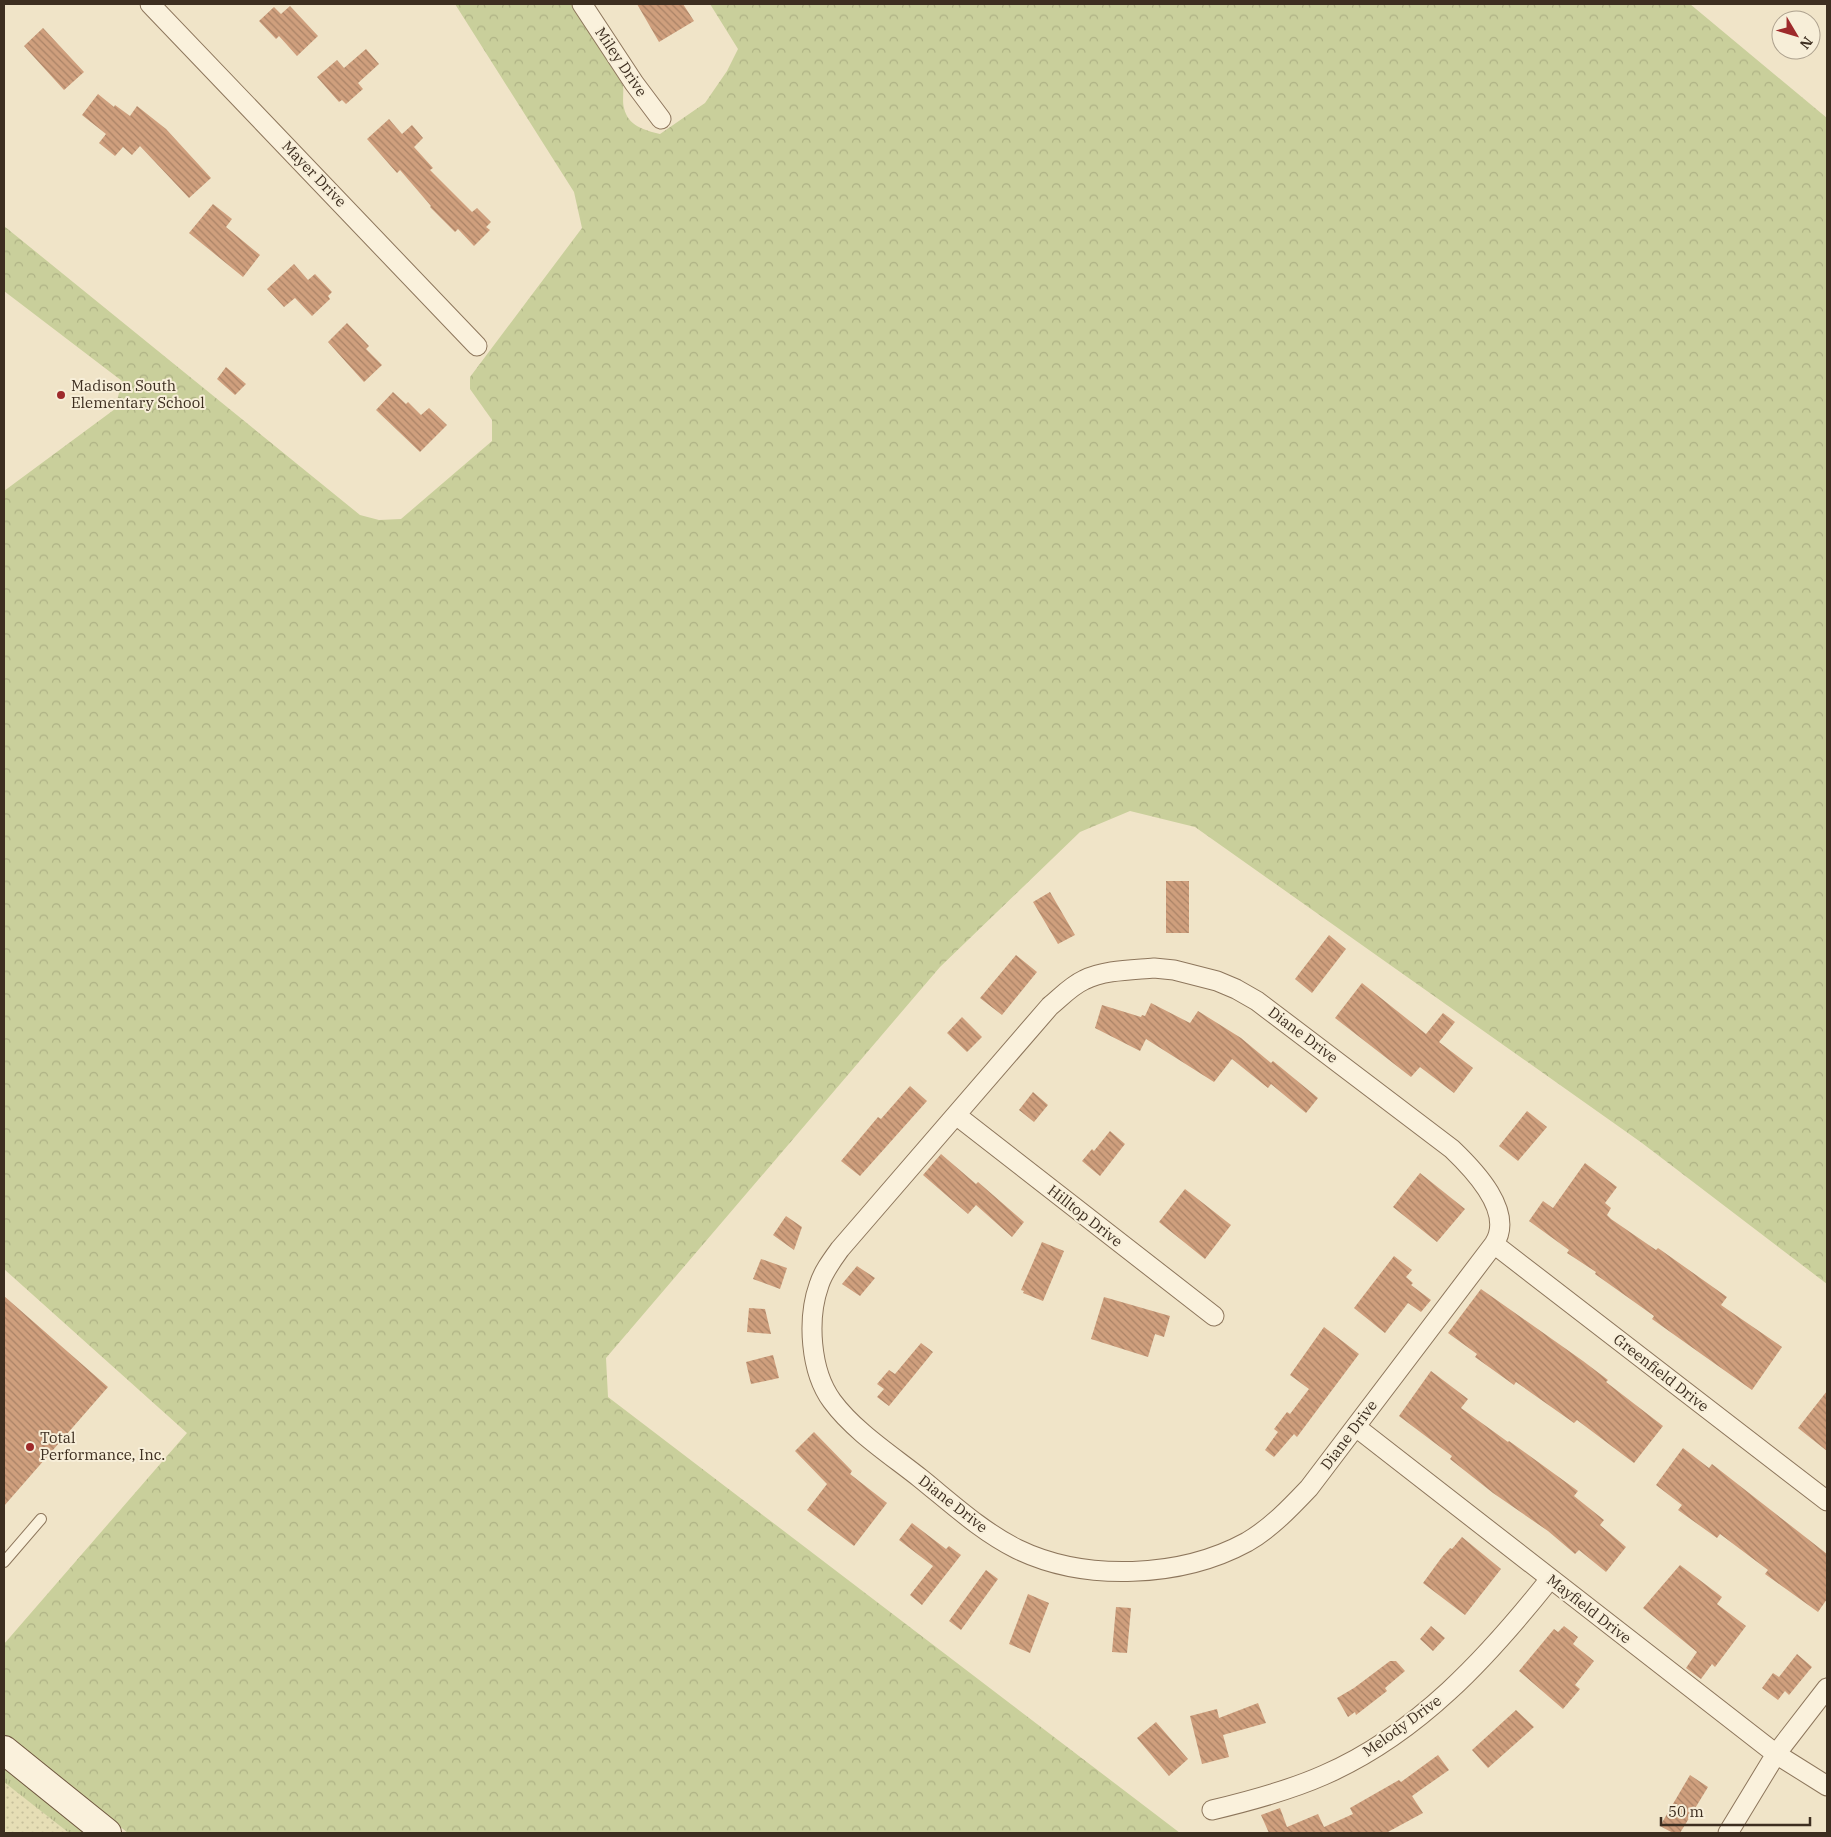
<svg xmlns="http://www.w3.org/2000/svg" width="1831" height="1837" viewBox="0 0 1831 1837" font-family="'IBM Plex Serif',serif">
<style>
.farmland{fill:url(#farmland-dots)}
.grass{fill:url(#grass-tufts)}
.forest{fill:url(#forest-crowns)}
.building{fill:url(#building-back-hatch)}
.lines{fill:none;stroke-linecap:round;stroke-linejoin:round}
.lane-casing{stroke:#8d765c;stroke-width:12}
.street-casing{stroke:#8d765c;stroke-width:21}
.secondary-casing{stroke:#6f573f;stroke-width:30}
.lane{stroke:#faf1dc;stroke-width:10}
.street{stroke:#faf1dc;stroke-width:19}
.secondary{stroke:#faf1dc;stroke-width:28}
.poi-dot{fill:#9e2a2b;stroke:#f7eed8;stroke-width:2}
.labels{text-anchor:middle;stroke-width:4;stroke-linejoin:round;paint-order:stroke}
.street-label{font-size:15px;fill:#3d2e20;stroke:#f7eed8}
.poi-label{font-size:15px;fill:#3d2e20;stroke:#f7eed8;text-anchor:start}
</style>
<defs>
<pattern id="farmland-dots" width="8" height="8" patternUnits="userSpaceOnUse" patternTransform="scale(1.25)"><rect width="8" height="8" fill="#e6deb5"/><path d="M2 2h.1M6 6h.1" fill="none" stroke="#c6bf9b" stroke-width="1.8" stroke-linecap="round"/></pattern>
<pattern id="grass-tufts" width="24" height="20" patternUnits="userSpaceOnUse" patternTransform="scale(1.25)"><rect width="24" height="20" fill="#c9cf9b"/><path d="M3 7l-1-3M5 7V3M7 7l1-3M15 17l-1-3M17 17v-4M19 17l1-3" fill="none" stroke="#aeb285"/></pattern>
<pattern id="forest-crowns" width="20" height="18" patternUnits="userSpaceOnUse" patternTransform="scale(1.25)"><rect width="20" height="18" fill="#c9cf9b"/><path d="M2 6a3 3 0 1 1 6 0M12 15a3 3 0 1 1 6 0" fill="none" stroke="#aeb285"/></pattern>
<pattern id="building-back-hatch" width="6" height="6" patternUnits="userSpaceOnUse" patternTransform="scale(1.25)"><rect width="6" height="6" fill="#cf9f7d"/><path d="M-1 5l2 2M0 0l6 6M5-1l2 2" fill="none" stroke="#a98266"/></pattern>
</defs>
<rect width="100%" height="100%" fill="#f0e4c8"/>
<!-- farmland -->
<path class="farmland" d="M4,1782L14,1789L69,1833H4Z"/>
<!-- grass -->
<path class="grass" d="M4,1766L91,1833H69L4,1782Z"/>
<!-- forest -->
<path class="forest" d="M455,4H571L623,85C624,92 622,101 624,108C628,126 644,130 660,134L705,103L727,71L738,49L710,4H1690L1827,118V1284L1642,1143L1195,827L1130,811L1080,832L940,967L606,1358L608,1397L1180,1833H128L4,1734V1644L187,1433L4,1269V491L115,409L122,381L4,291V226L360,515L379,520L401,519L492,441V420L470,389V377L582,228L574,192Z"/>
<!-- building -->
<path class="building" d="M637,4H683L694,21L659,42Z
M290,6L318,36L297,56L279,36L276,39L259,21L274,7L281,14Z
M43,28L84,72L64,90L24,46Z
M366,49L379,64L358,83L363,89L346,104L342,100L339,102L317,77L337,60L344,68Z
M98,94L114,107L115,105L130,116L137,106L166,129L211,178L189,198L140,146L132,155L123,147L115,156L99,143L106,134L82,115Z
M389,119L402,134L412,125L423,138L414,147L433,168L430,170L472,212L477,208L491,222L486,227L490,230L474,246L458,229L455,232L430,207L431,206L400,170L397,173L367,139Z
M213,204L232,219L226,227L260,255L243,277L189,233Z
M294,264L308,280L315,274L332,292L328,296L330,299L312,316L295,298L284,307L267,289Z
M347,323L369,346L366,349L382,365L364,382L328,342Z
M226,367L246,384L235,395L217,379Z
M393,392L406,404L408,402L421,415L429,408L447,425L420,452L376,410Z
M1166,881H1189V933H1166Z
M1050,892L1075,935L1058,944L1033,902Z
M1329,935L1346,949L1312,993L1295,979Z
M1016,955L1037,972L1002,1015L980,998Z
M1362,983L1426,1034L1443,1013L1455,1022L1439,1042L1473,1068L1454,1093L1420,1067L1411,1077L1335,1018Z
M1151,1003L1190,1023L1198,1011L1241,1038L1271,1063L1273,1061L1318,1098L1306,1113L1271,1084L1268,1088L1232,1059L1214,1082L1146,1039L1140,1051L1095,1028L1102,1005L1141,1017L1142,1015L1145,1016Z
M962,1017L982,1037L967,1052L947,1033Z
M910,1086L927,1101L860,1176L841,1161L878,1117L881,1119Z
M1033,1092L1048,1105L1034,1122L1019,1110Z
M1527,1111L1547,1127L1518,1161L1499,1146Z
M1110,1131L1125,1144L1100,1176L1082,1161L1092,1149L1094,1151Z
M941,1154L976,1184L978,1182L1024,1222L1012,1237L976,1205L968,1214L923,1175Z
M1585,1163L1617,1187L1605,1203L1611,1208L1607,1215L1611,1219L1656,1250L1658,1248L1727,1297L1721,1305L1782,1347L1752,1390L1652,1319L1654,1316L1595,1274L1596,1272L1567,1253L1569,1250L1529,1221L1543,1201L1553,1208Z
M1420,1173L1465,1209L1437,1242L1393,1207Z
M1185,1189L1231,1225L1205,1259L1159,1222Z
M786,1216L802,1227L794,1250L773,1235Z
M1042,1242L1064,1251L1043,1301L1023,1293L1024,1291L1021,1290Z
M1394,1256L1412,1270L1406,1277L1413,1283L1411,1285L1431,1300L1421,1312L1408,1303L1385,1333L1354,1308Z
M761,1259L787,1268L780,1289L753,1279Z
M857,1266L875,1278L860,1296L842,1284Z
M1481,1289L1583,1361L1608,1380L1606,1382L1663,1426L1634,1463L1577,1420L1574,1423L1516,1382L1514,1385L1475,1357L1477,1354L1448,1333Z
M4,1296L108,1387L4,1506Z
M1104,1297L1170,1316L1164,1337L1155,1334L1148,1357L1091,1339Z
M749,1308L765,1309L771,1334L747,1332Z
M1324,1327L1359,1354L1297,1437L1294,1434L1274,1457L1265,1450L1278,1432L1274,1429L1287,1412L1290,1414L1309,1389L1290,1375Z
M921,1343L933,1352L889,1406L877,1397L884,1389L877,1384L889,1370L895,1374Z
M773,1355L779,1378L751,1384L746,1362Z
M1431,1371L1468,1399L1461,1408L1508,1442L1509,1441L1578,1491L1574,1496L1604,1520L1600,1525L1626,1547L1606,1572L1579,1550L1575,1554L1548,1531L1493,1493L1450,1459L1452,1456L1399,1416Z
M1827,1391V1451L1798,1428Z
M814,1432L852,1471L850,1474L887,1503L854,1546L807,1510L827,1484L795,1451Z
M1683,1448L1709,1468L1712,1464L1827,1554V1599L1818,1612L1765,1574L1768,1570L1720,1534L1717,1538L1678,1510L1682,1505L1656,1485Z
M912,1523L946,1549L949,1546L961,1555L922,1605L910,1595L933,1566L899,1540Z
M1462,1537L1501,1569L1465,1615L1423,1583L1442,1557L1450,1548L1452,1549Z
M1680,1565L1722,1597L1717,1604L1746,1626L1715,1667L1712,1664L1701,1679L1686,1668L1697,1652L1643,1608Z
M986,1570L998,1579L961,1630L949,1621Z
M1028,1594L1049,1603L1030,1653L1009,1644Z
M1116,1607L1131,1608L1127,1653L1112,1652Z
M1431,1626L1445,1638L1433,1651L1420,1639Z
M1564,1626L1578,1637L1573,1644L1594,1661L1575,1685L1580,1689L1563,1709L1519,1671L1554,1629L1558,1632Z
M1797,1654L1812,1667L1789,1695L1785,1691L1778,1700L1762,1688L1773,1673L1779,1677Z
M1390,1661H1396L1405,1671L1385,1688L1387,1691L1356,1715L1355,1712L1348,1717L1337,1698L1354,1688Z
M1258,1703L1266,1723L1223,1735L1229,1757L1202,1764L1190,1716L1217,1709L1219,1718Z
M1516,1710L1534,1727L1488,1768L1472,1750Z
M1156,1722L1188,1759L1169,1776L1137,1738Z
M1438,1755L1449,1770L1412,1796L1423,1813L1386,1833H1269L1261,1815L1280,1808L1287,1827L1318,1814L1324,1827L1353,1814L1350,1808L1399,1780L1401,1782Z
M1690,1775L1708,1787L1680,1833H1673L1660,1826Z"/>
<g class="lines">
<defs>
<path id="lane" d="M4,1562L41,1519"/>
<path id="street" d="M150,4L477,346
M582,4L634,83L661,119
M1154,968L1174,970L1217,981L1236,989L1257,1001L1452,1149C1474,1170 1515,1212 1494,1244L1309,1488C1290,1508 1271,1528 1247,1542C1181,1578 1085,1582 1017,1549C981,1531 951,1503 920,1478C891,1455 854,1431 832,1401C810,1371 807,1319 819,1285C823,1272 832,1260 840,1249L1050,1006C1061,997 1071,986 1084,980C1104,970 1132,970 1154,968Z
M956,1115L1214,1316
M1494,1244L1827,1501
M1356,1427L1776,1754L1827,1786
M1212,1810C1250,1801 1288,1791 1324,1775C1418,1734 1488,1657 1550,1579
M1728,1833L1776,1754L1827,1688"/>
<path id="secondary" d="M4,1750L107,1833"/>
</defs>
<!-- lane casing -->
<use href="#lane" class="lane-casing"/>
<!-- street casing -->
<use href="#street" class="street-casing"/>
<!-- secondary casing -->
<use href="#secondary" class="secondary-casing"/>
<!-- lane -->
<use href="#lane" class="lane"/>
<!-- street -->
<use href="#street" class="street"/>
<!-- secondary -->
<use href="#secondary" class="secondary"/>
</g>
<!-- markers -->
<g class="poi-dot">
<circle cx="61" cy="395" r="5"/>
<circle cx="30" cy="1447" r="5"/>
</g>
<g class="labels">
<!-- street labels -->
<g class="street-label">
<text transform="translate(621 62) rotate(56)" y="5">Miley Drive</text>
<text transform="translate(314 174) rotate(46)" y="5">Mayer Drive</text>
<text transform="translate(1303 1035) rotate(37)" y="5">Diane Drive</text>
<text transform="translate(1085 1216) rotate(38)" y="5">Hilltop Drive</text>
<text transform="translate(1661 1373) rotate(38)" y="5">Greenfield Drive</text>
<text transform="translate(1349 1435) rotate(-53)" y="5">Diane Drive</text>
<text transform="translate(953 1504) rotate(38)" y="5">Diane Drive</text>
<text transform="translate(1589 1609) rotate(38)" y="5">Mayfield Drive</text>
<text transform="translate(1402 1726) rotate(-36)" y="5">Melody Drive</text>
</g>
<!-- poi labels -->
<g class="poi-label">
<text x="71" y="391">Madison South<tspan x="71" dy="17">Elementary School</tspan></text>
<text x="40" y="1443">Total<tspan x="40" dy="17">Performance, Inc.</tspan></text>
</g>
</g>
<!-- border -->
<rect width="1831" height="1837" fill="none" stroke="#3d2e20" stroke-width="10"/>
<!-- north arrow -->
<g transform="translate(1796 35) rotate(128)"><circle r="24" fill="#f7eed8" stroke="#ada18e"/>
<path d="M0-4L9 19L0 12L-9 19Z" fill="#9e2a2b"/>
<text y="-8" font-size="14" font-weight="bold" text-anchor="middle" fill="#3d2e20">N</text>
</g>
<!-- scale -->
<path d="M1661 1817v8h149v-8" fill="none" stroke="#3d2e20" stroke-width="2.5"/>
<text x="1668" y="1817" font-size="15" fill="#3d2e20" stroke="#f7eed8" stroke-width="4" paint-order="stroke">50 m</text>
</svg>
